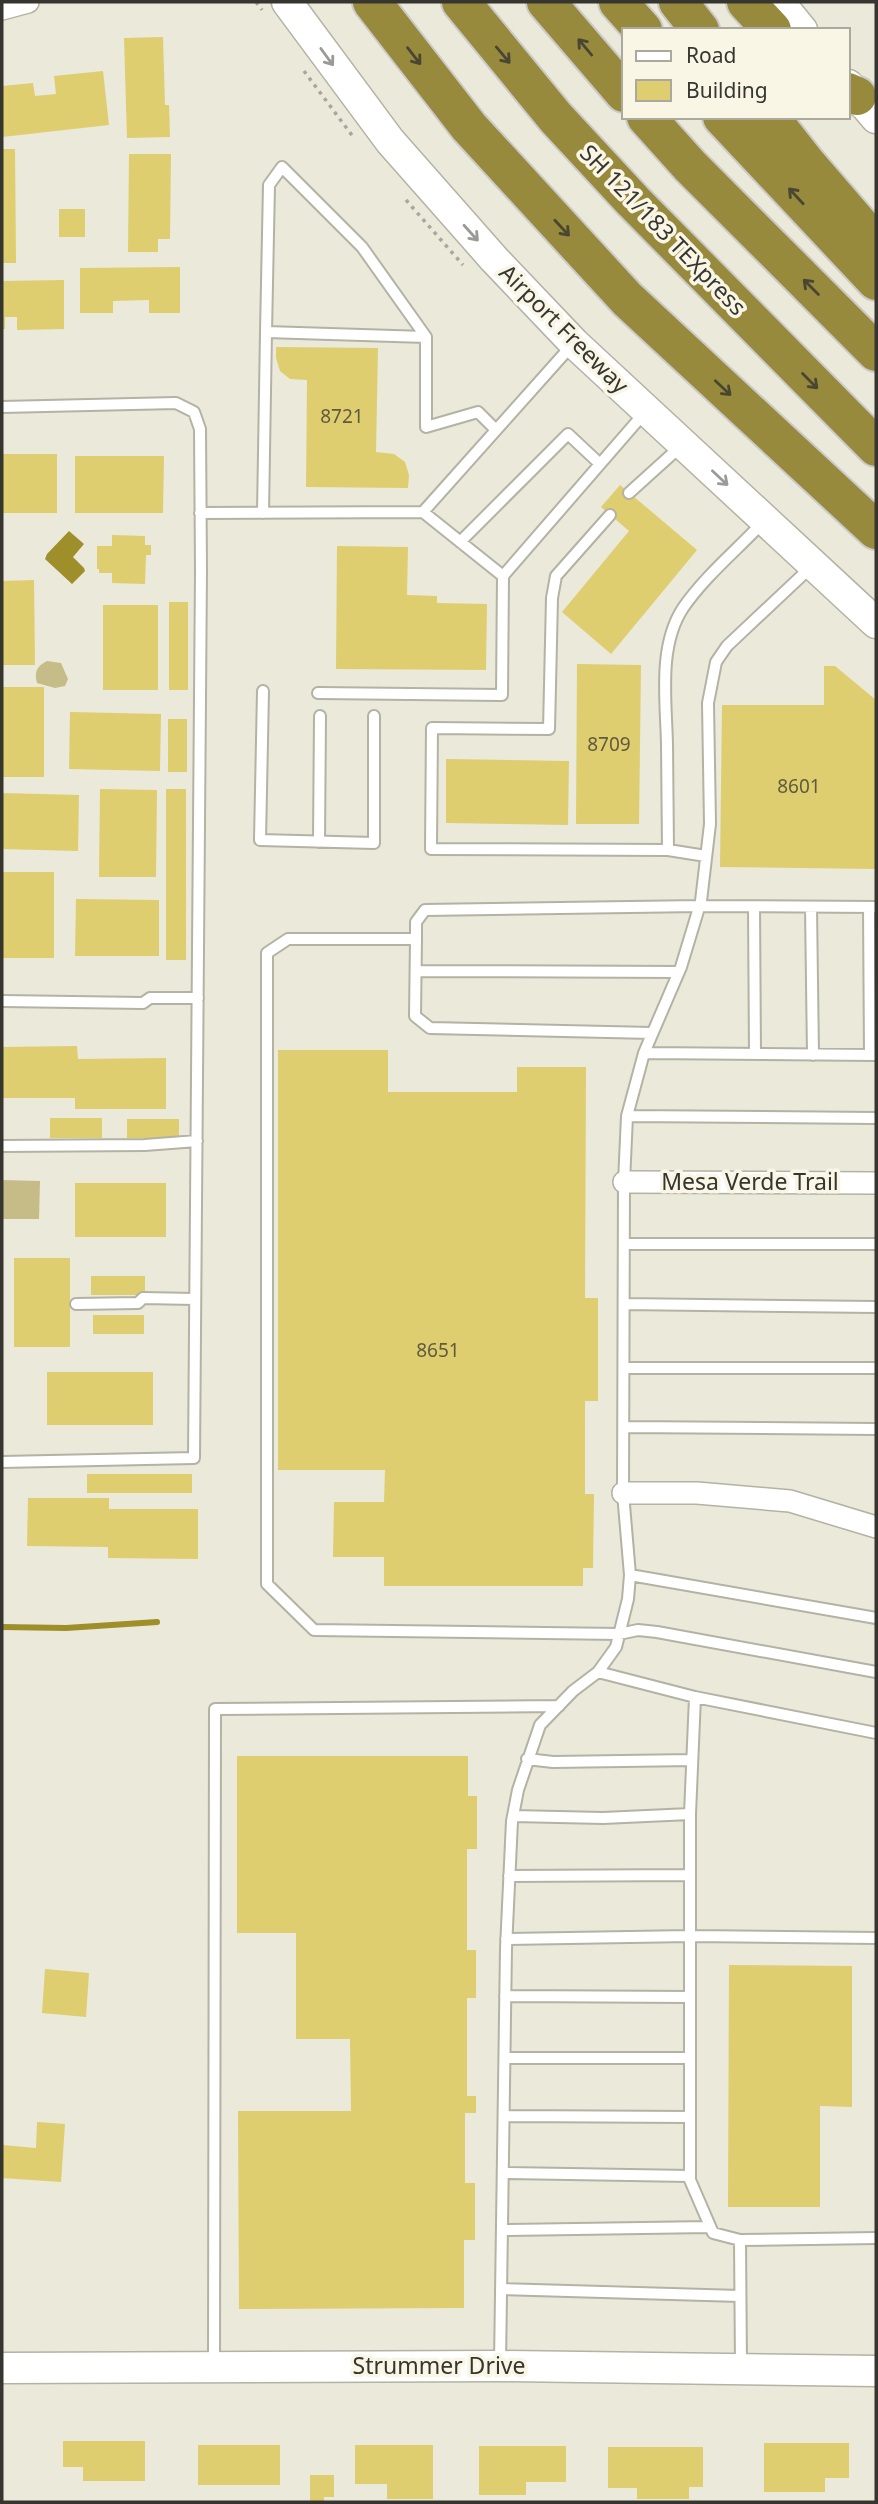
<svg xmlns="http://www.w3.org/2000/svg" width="878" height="2504" viewBox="0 0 878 2504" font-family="'Noto Sans',sans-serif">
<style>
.green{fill:#c5bc87}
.water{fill:#9f8f2b}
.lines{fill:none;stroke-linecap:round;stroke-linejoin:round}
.stream{stroke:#9f8f2b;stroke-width:6}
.building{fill:#dece6f}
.lane-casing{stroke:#b4b2a3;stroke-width:14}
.street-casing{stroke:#b4b2a3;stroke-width:24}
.secondary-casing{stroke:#b4b2a3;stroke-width:33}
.highway-casing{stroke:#cbcac9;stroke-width:42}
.path{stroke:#a9a79b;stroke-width:3.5;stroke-dasharray:3.5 5;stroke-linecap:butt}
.lane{stroke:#fff;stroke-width:10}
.street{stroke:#fff;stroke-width:21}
.secondary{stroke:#fff;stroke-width:30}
.highway{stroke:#978a3c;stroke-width:38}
.oneway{stroke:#494632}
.oneway2{stroke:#9a9a97}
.labels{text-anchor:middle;stroke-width:7;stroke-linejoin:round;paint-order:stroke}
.number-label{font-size:19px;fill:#605b3f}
.street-label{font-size:23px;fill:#36352f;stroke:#f9f6e6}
</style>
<rect width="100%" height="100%" fill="#ebe9d9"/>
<!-- green -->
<path class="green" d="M47,661L61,663L68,679L65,686L55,688L37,683C34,672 37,666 47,661Z
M2,1180L40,1181L39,1219H2Z"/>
<!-- water -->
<path class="water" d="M69,531L84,544L73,557L84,568L85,571L72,584L45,559L47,554Z"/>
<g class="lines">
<!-- stream -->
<path class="stream" d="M2,1627L66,1628L157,1622"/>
</g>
<!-- building -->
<path class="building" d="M163,37L165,105H169L170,137L127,138L124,38Z
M103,71L109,125L2,137V86L33,83L35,96L56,94L54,76Z
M2,149H15L16,263H2Z
M129,154H171L170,239H158V252H128Z
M59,209H85V237H59Z
M180,267V313H149V300L113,301V313H80V268Z
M64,280V329L17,330V317H5V329H2V281Z
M276,347L378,348L376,452L394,454L405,462L409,475L408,488L306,487L307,380L290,379L280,371L276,358Z
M2,454H57V513H2Z
M75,456H164L163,513H75Z
M620,485L697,550L611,654L562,612L629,531L601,507Z
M112,535L145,536V545H151V555H146L145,584L112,583V573H99V569H97V546H112Z
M337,546L408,547L407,595L437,596V603L487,604L486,670L336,669Z
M34,580L35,665H2V581Z
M169,602H188V690H169Z
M103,605H158V690H103Z
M577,664L641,665L639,824H576Z
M824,666H835L876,700V869L720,867L722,705H824Z
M2,687H44V777H2Z
M70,712L161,714L160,771L69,769Z
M168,719H187V772H168Z
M446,759L569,761L568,825L446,823Z
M100,789L157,790L156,877H99Z
M166,789H186V960H166Z
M2,793L79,795L78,851L2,849Z
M2,872H54V958H2Z
M76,899L159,900V956H75Z
M77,1046L78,1059L166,1058V1109H75V1098H3V1047Z
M278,1050H388V1092H517V1067H586L585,1298H598V1401H585V1494H594L593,1568H583V1586H384V1557H333L334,1502H384L385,1470H278Z
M50,1118H102V1138H50Z
M127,1119H179V1138H127Z
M75,1183H166V1237H75Z
M14,1258H70V1347H14Z
M91,1276H145V1295H91Z
M93,1315H144V1334H93Z
M47,1372H153V1425H47Z
M87,1474H192V1493H87Z
M28,1498H109V1509H198V1559L108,1558V1547L27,1546Z
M237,1756H468V1796H477V1849H467V1950H476V1998H467V2096H476V2113H465V2183H475V2240H464V2308L239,2309L238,2111H351L350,2039H296V1933H237Z
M729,1965L852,1966V2107L820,2106V2207H728Z
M45,1969L89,1973L86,2017L42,2013Z
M37,2122L65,2124L61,2182L2,2178V2145L36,2148Z
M63,2441H145V2481H83V2467H63Z
M764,2443H849V2478H825V2492H764Z
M198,2445H280V2485H198Z
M355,2445H433V2499H387V2484H355Z
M479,2446H566V2482H526V2495H479Z
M608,2447H703V2487H689V2499H637V2488H608Z
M310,2475H334V2497H324V2502H310Z"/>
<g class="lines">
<defs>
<path id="lane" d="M426,337L362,247L282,167L269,185L266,332L426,337V427L478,412L496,430
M2,407L176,403L194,412L200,429L201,570L194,1458L2,1462
M629,493L681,446
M423,512L572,345
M200,513L423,512L503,576L646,411
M263,513L266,332
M610,515L556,576L552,598L549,729L432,728L431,849L668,850C668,815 667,779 667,744C666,700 658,646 683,608C705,576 737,550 763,522
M460,542L568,434L600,464
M263,691L260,840L374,843V716
M318,693L502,695L503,576
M319,842L320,716
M668,850L706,856
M754,907L755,1054
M811,907L813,1055
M869,907L870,1055
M416,939V922L425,910L699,906L876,907
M416,971L679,972
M2,1001L143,1003L150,998H198
M652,1033L430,1028L415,1016L416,939H288L267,953V1584L314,1630L619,1634L638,1630L657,1632L876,1672
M644,1053L876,1055
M627,1116L876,1118
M2,1146L145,1145L197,1141
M624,1244H876
M76,1304L138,1303L143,1298L195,1299
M624,1304L876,1307
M624,1368H876
M624,1427L876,1429
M630,1575L876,1618
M598,1672L695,1697L690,1814V2180L713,2233L740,2240
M695,1697L876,1733
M527,1759L553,1762L692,1760
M513,1816L603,1818L690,1814
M509,1876L690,1875
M506,1939L690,1936L876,1938
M505,1996L690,1997
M505,2058H690
M504,2116L690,2117
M503,2173L690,2176
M502,2230L710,2227
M501,2289L740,2296
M500,2363L506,1948L512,1821L518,1790L540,1725L573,1691L598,1672L616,1647L628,1599L630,1575L623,1493L624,1182L627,1116L644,1053L681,967L701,901L710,824L708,703L716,662L727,646L811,567
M741,2366L740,2240L876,2238
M214,2367L215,1709L559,1706"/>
<path id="street" d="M2,9L28,2
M624,1182L876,1183
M623,1493H697L790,1501L876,1527"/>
<path id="secondary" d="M287,2L390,141L494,259L574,343L876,623
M779,2L802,30
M848,85L876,118
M2,2368L500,2366L876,2371"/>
<path id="highway" d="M372,2L469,127L627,299L876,530
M461,2L556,118L633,201L876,447
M546,2L624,93
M618,2L643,30
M678,2L700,30
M746,2L772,30
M848,92L857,96
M646,117L690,166L876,352
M722,117L876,281
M770,117L807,164L876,244"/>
</defs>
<!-- lane casing -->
<use href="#lane" class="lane-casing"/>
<!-- street casing -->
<use href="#street" class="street-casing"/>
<!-- secondary casing -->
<use href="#secondary" class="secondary-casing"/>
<!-- highway casing -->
<use href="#highway" class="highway-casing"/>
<!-- path -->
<path class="path" d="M256,2L262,10
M304,71L354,138
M406,200L463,265"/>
<!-- lane -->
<use href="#lane" class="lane"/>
<!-- street -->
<use href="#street" class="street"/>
<!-- secondary -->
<use href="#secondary" class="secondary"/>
<!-- highway -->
<use href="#highway" class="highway"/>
</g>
<!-- one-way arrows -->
<defs><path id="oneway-shaft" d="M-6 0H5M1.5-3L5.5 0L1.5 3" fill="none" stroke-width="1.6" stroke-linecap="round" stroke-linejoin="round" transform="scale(1.75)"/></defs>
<g class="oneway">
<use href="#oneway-shaft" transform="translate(585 47) rotate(-130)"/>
<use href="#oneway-shaft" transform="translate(503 55) rotate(50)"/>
<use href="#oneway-shaft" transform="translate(414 56) rotate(52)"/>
<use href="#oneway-shaft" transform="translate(796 196) rotate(-133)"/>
<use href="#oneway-shaft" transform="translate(562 228) rotate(47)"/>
<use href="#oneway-shaft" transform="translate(811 287) rotate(-135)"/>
<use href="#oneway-shaft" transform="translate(810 381) rotate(45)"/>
<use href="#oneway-shaft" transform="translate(723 388) rotate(43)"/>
</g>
<g class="oneway2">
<use href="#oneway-shaft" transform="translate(327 57) rotate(54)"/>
<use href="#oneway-shaft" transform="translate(471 233) rotate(48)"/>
<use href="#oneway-shaft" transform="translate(720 478) rotate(43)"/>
</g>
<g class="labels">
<!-- number labels -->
<g class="number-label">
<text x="342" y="423">8721</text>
<text x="609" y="751">8709</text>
<text x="799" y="793">8601</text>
<text x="438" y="1357">8651</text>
</g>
<!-- street labels -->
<g class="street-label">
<text transform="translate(663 230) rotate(46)" y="8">SH 121/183 TEXpress</text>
<text transform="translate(564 329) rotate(45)" y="8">Airport Freeway</text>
<text x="750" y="1190">Mesa Verde Trail</text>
<text x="439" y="2374">Strummer Drive</text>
</g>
</g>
<!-- border -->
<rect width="878" height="2504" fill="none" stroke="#36352f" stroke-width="7"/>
<!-- legend -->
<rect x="622" y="28" width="228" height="91" fill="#f9f6e6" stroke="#aba99d" stroke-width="2"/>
<rect x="636" y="51" width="35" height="10" fill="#ffffff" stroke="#aba99d" stroke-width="2"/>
<text x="686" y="63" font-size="21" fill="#36352f">Road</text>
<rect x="636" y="80" width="35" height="21" fill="#dece6f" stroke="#aba99d" stroke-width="2"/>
<text x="686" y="98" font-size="21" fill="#36352f">Building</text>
</svg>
